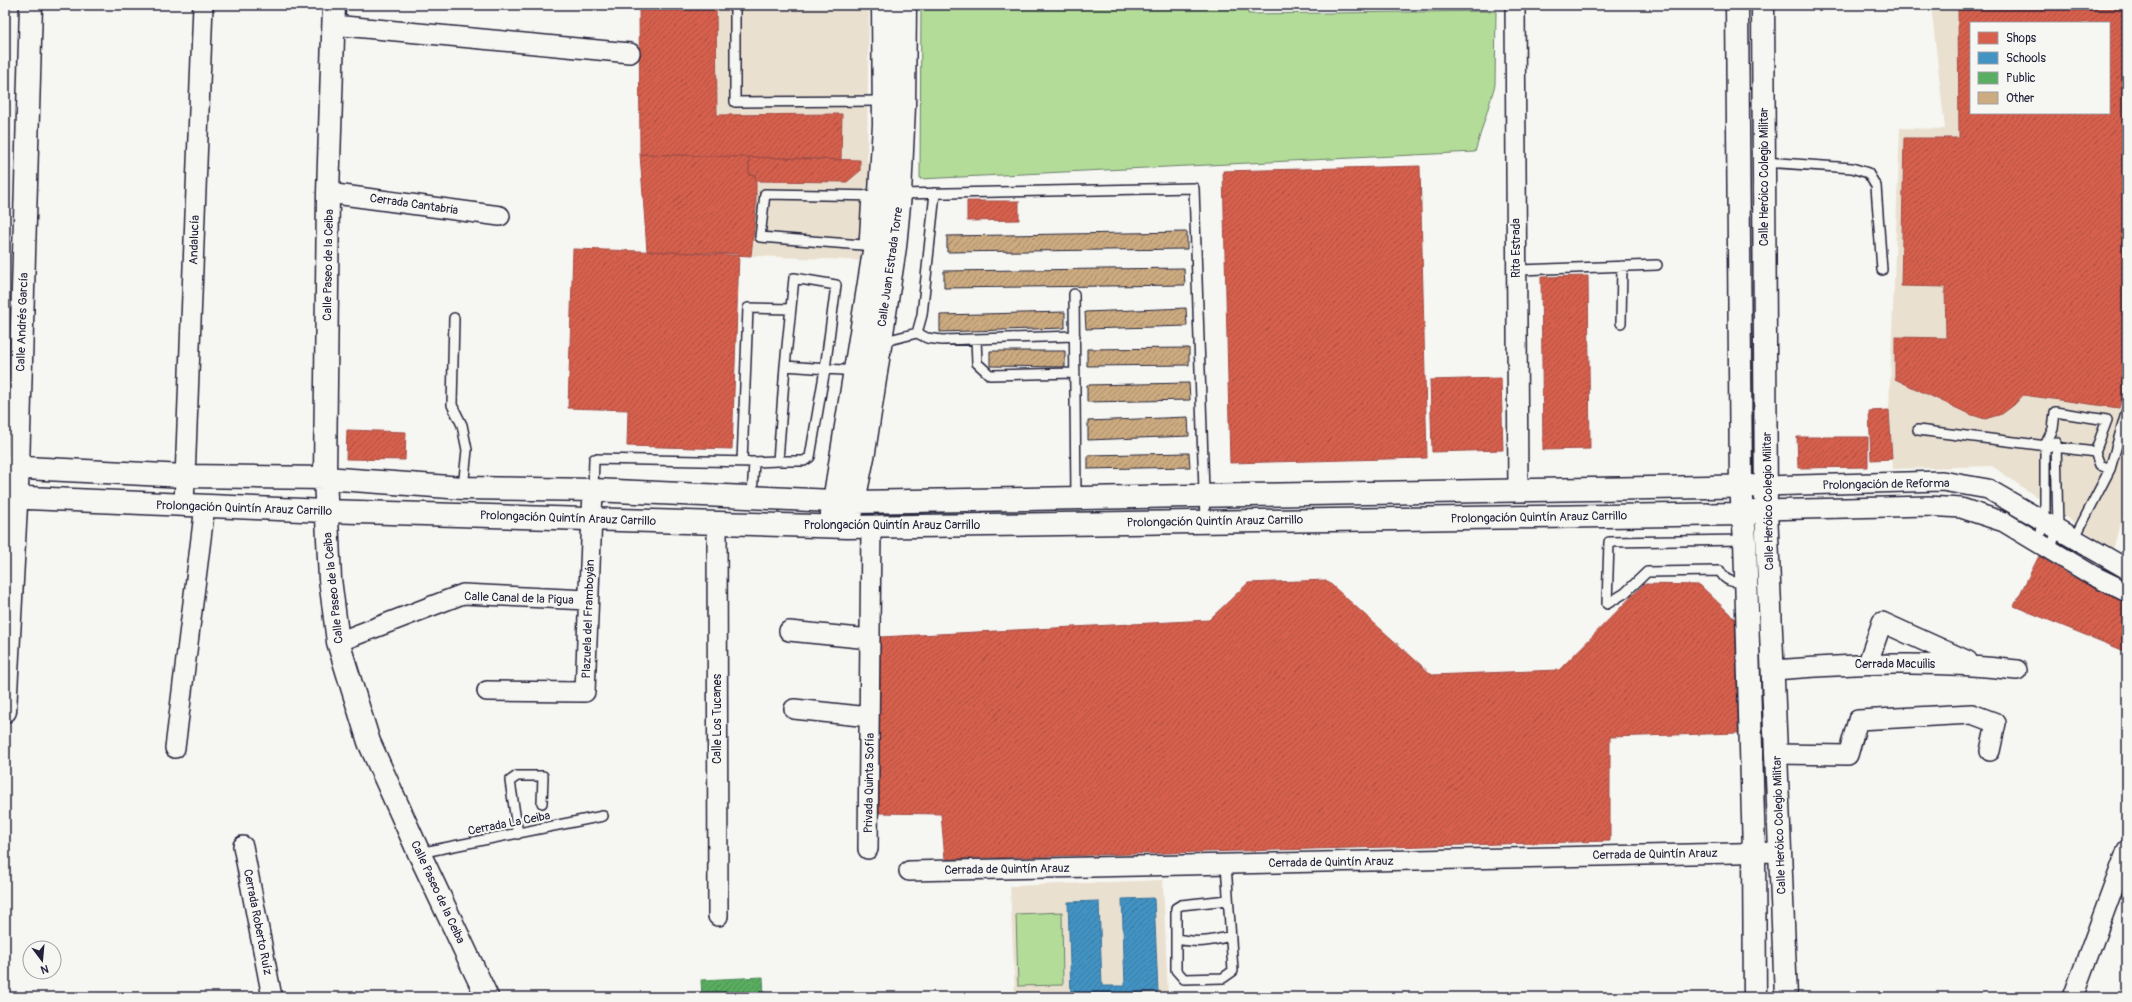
<svg xmlns="http://www.w3.org/2000/svg" width="2132" height="1002" viewBox="0 0 2132 1002" font-family="Pangolin,sans-serif">
<style>
.built{fill:#eae0d0;fill-rule:evenodd}
.green{fill:#b3dc98;stroke:#6a7f6a}
.shops{fill:url(#shops-hatch);stroke:#a04d48;fill-rule:evenodd}
.schools{fill:url(#schools-hatch);stroke:#39719a}
.public{fill:url(#public-hatch);stroke:#498456}
.building{fill:url(#building-hatch);stroke:#22223b}
.lines{fill:none;stroke-linecap:round;stroke-linejoin:round}
.service-casing{stroke:#22223b;stroke-width:12}
.minor-casing{stroke:#22223b;stroke-width:22}
.tertiary-casing{stroke:#22223b;stroke-width:25}
.secondary-casing{stroke:#22223b;stroke-width:25}
.service{stroke:#f6f6f2;stroke-width:9}
.minor{stroke:#f6f6f2;stroke-width:19}
.tertiary{stroke:#f6f6f2;stroke-width:22}
.secondary{stroke:#f6f6f2;stroke-width:22}
.labels{text-anchor:middle;stroke-width:4;stroke-linejoin:round;paint-order:stroke}
.street-label{font-size:12px;fill:#22223b;stroke:#f6f6f2}
</style>
<defs>
<pattern id="shops-hatch" width="6" height="6" patternUnits="userSpaceOnUse"><rect width="6" height="6" fill="#d6604d"/><path d="M-1 1l2-2M0 6l6-6M5 7l2-2" fill="none" stroke="#ad4f41"/></pattern>
<pattern id="schools-hatch" width="6" height="6" patternUnits="userSpaceOnUse"><rect width="6" height="6" fill="#4393c3"/><path d="M-1 1l2-2M0 6l6-6M5 7l2-2" fill="none" stroke="#3878a0"/></pattern>
<pattern id="public-hatch" width="6" height="6" patternUnits="userSpaceOnUse"><rect width="6" height="6" fill="#5aae61"/><path d="M-1 1l2-2M0 6l6-6M5 7l2-2" fill="none" stroke="#4a8d51"/></pattern>
<pattern id="building-hatch" width="6" height="6" patternUnits="userSpaceOnUse"><rect width="6" height="6" fill="#cdab80"/><path d="M-1 1l2-2M0 6l6-6M5 7l2-2" fill="none" stroke="#a68b6a"/></pattern>
</defs>
<rect width="100%" height="100%" fill="#f6f6f2"/>
<filter id="ink" filterUnits="userSpaceOnUse"><feTurbulence type="fractalNoise" baseFrequency=".025" numOctaves="2"/><feDisplacementMap in="SourceGraphic" scale="8" xChannelSelector="R" yChannelSelector="G"/><feConvolveMatrix kernelMatrix="1 2 1 2 8 2 1 2 1" color-interpolation-filters="sRGB"/></filter>
<g filter="url(#ink)">
<!-- built -->
<path class="built" d="M639,5H869L867,160L876,161L869,261L647,251L640,154Z
M1931,5H2127V498L2113,550L1992,466L1893,469L1889,410L1900,128L1945,129ZM1971,23H2109V113H1971Z
M1163,880L1168,997H1015L1010,886Z"/>
<!-- green -->
<path class="green" d="M921,5H1250L1248,14L1496,11L1495,85L1475,152L920,179Z
M1062,912L1063,985L1018,986L1016,914Z"/>
<!-- shops -->
<path class="shops" d="M639,5H716L717,115L842,114L841,160L640,154Z
M1958,5H2127V380L2119,408L2023,395L2014,405L2002,414L1985,419L1969,414L1895,379V337L1946,338L1945,287L1901,286L1904,138H1959ZM1971,23H2109V113H1971Z
M640,154L749,157V175H755L756,181V208L751,256L647,251Z
M749,157L860,160V171L847,182L756,181L755,175H749Z
M1420,166L1427,458L1230,463L1223,171Z
M967,201H1019V220L967,221Z
M573,249L739,254L732,449L627,446L628,410L568,408Z
M1588,276L1590,449L1543,450L1541,277Z
M1501,378L1503,450L1432,452L1430,380Z
M1889,410L1892,459L1871,460L1869,411Z
M347,430L406,432L405,460L346,459Z
M1797,437H1868V467L1798,468Z
M2039,556L2071,576L2127,602V652L2014,606Z
M1326,580L1432,675L1559,670L1644,584L1700,585L1735,619L1738,733L1610,737V841L945,859L941,814L879,813L880,637L1209,620L1248,583Z"/>
<!-- schools -->
<path class="schools" d="M1154,898L1158,992L1071,996L1068,902L1099,901L1102,986H1125L1122,899Z"/>
<!-- public -->
<path class="public" d="M763,977L764,997H702L701,980Z"/>
<!-- building -->
<path class="building" d="M1187,232V249L947,252V236Z
M1184,268L1185,285L944,288V271Z
M1186,308L1187,326L1086,329L1085,312Z
M1065,312V328L940,332V315Z
M1189,348V365L1087,366V349Z
M990,351H1065V367L990,366Z
M1189,383L1190,400L1087,402V385Z
M1188,417L1189,436L1088,440V421Z
M1189,453L1190,467L1088,469V455Z"/>
<g class="lines">
<defs>
<path id="service" d="M735,5V102L885,101
M1764,162L1852,168L1868,173L1876,186L1882,270
M900,194L1194,188L1205,521
M864,245L867,195
M875,246L760,237L765,194L881,196
M1516,270L1657,265
M1074,294L1076,497
M454,318L452,405L462,425L467,450L463,488
M1621,323L1622,266
M917,333L927,338L942,340L1075,336
M976,339L977,363L990,375L1075,373
M881,342L917,333L922,315L935,193
M1918,430L2095,452
M778,461H804L810,457L825,369L836,285L794,278L785,366
M742,462L748,308L791,309
M754,462L778,461L785,366L856,371
M2110,469L2127,410
M593,490L594,459L754,462L752,497
M1745,540L1609,542L1607,604L1625,593L1647,572L1720,571C1726,583 1734,582 1746,582
M2037,542L2045,521V445L2053,429L2055,412L2107,420L2095,452L2100,465L2110,469L2074,539
M2050,550L2058,528L2056,442
M518,834L510,781L517,776H543L542,803
M419,853L603,816
M1226,864L1233,971L1223,978L1184,979L1176,970V908L1181,905L1228,900
M1176,939C1198,943 1209,942 1230,936"/>
<path id="minor" d="M1515,5L1518,490
M333,25L630,53
M328,193L500,216
M1766,486L1942,481L1988,489L2127,569
M184,505L203,5
M1766,510L1928,506L1961,508L2004,522L2092,575L2127,592
M717,523L718,916
M789,631L870,639
M338,642L463,594L588,600
M1868,663L1882,622L1968,661
M1773,670C1855,664 1936,660 2017,670
M487,691L585,692L593,490
M794,709L869,717
M175,748L205,506
M1776,754L1848,755L1858,720L1972,714L1996,723L1990,751
M243,846L272,997
M868,849L871,526
M909,871L1780,852
M2073,997L2127,850"/>
<path id="tertiary" d="M334,5L328,193L325,478L330,579L338,642L369,742L419,853L487,997
M5,467L185,476L325,478L463,488L593,490L855,502L1766,486
M5,497L325,511L848,527L1744,514L1766,510
M832,514L878,226L884,125L883,5
M851,516L864,452L895,247L900,194L904,106L905,5
M5,711L18,468L31,5"/>
<path id="secondary" d="M1737,5L1741,487L1745,540L1754,852L1755,997
M1763,5L1766,510L1786,997"/>
</defs>
<!-- service casing -->
<use href="#service" class="service-casing"/>
<!-- minor casing -->
<use href="#minor" class="minor-casing"/>
<!-- tertiary casing -->
<use href="#tertiary" class="tertiary-casing"/>
<!-- secondary casing -->
<use href="#secondary" class="secondary-casing"/>
<!-- service -->
<use href="#service" class="service"/>
<!-- minor -->
<use href="#minor" class="minor"/>
<!-- tertiary -->
<use href="#tertiary" class="tertiary"/>
<!-- secondary -->
<use href="#secondary" class="secondary"/>
</g>
</g>
<g class="labels">
<!-- street labels -->
<g class="street-label">
<text transform="translate(1764 177) rotate(-90)" y="4">Calle Heróico Colegio Militar</text>
<text transform="translate(414 204) rotate(8)" y="4">Cerrada Cantabria</text>
<text transform="translate(194 240) rotate(-88)" y="4">Andalucía</text>
<text transform="translate(1516 248) rotate(-90)" y="4">Rita Estrada</text>
<text transform="translate(328 265) rotate(-89)" y="4">Calle Paseo de la Ceiba</text>
<text transform="translate(890 267) rotate(-82)" y="4">Calle Juan Estrada Torre</text>
<text transform="translate(22 322) rotate(-88)" y="4">Calle Andrés García</text>
<text transform="translate(1886 484) rotate(-1)" y="4">Prolongación de Reforma</text>
<text transform="translate(1768 501) rotate(-91)" y="4">Calle Heróico Colegio Militar</text>
<text transform="translate(244 508) rotate(2)" y="4">Prolongación Quintín Arauz Carrillo</text>
<text transform="translate(1539 517) rotate(-1)" y="4">Prolongación Quintín Arauz Carrillo</text>
<text transform="translate(568 518) rotate(2)" y="4">Prolongación Quintín Arauz Carrillo</text>
<text transform="translate(1215 521) rotate(-1)" y="4">Prolongación Quintín Arauz Carrillo</text>
<text x="892" y="529">Prolongación Quintín Arauz Carrillo</text>
<text transform="translate(333 588) rotate(-96)" y="4">Calle Paseo de la Ceiba</text>
<text transform="translate(519 598) rotate(2)" y="4">Calle Canal de la Pigua</text>
<text transform="translate(588 619) rotate(-88)" y="4">Plazuela del Framboyán</text>
<text x="1895" y="668">Cerrada Macuilis</text>
<text transform="translate(717 719) rotate(-90)" y="4">Calle Los Tucanes</text>
<text transform="translate(869 783) rotate(-89)" y="4">Privada Quinta Sofía</text>
<text transform="translate(509 823) rotate(-11)" y="4">Cerrada La Ceiba</text>
<text transform="translate(1779 825) rotate(-92)" y="4">Calle Heróico Colegio Militar</text>
<text transform="translate(1655 854) rotate(-1)" y="4">Cerrada de Quintín Arauz</text>
<text transform="translate(1331 862) rotate(-1)" y="4">Cerrada de Quintín Arauz</text>
<text transform="translate(1007 869) rotate(-1)" y="4">Cerrada de Quintín Arauz</text>
<text transform="translate(438 892) rotate(65)" y="4">Calle Paseo de la Ceiba</text>
<text transform="translate(258 922) rotate(79)" y="4">Cerrada Roberto Ruíz</text>
</g>
</g>
<!-- margin -->
<rect width="2132" height="1002" fill="none" stroke="#f6f6f2" stroke-width="20"/>
<rect x="10" y="10" width="2112" height="982" fill="none" stroke="#22223b" stroke-width="1.5" filter="url(#ink)"/>
<!-- legend -->
<rect x="1970" y="22" width="140" height="92" fill="#f6f6f2" stroke="#a1a1a9"/>
<rect x="1978" y="32" width="20" height="12" fill="#d6604d" stroke="#a1a1a9"/>
<text x="2006" y="42" font-size="12" fill="#22223b">Shops</text>
<rect x="1978" y="52" width="20" height="12" fill="#4393c3" stroke="#a1a1a9"/>
<text x="2006" y="62" font-size="12" fill="#22223b">Schools</text>
<rect x="1978" y="72" width="20" height="12" fill="#5aae61" stroke="#a1a1a9"/>
<text x="2006" y="82" font-size="12" fill="#22223b">Public</text>
<rect x="1978" y="92" width="20" height="12" fill="#cdab80" stroke="#a1a1a9"/>
<text x="2006" y="102" font-size="12" fill="#22223b">Other</text>
<!-- north arrow -->
<g transform="translate(42 960) rotate(164)"><circle r="19" fill="#f6f6f2" stroke="#a1a1a9"/>
<path d="M0-3L7 15L0 10L-7 15Z" fill="#22223b"/>
<text y="-6" font-size="11" font-weight="bold" text-anchor="middle" fill="#22223b">N</text>
</g>
</svg>
